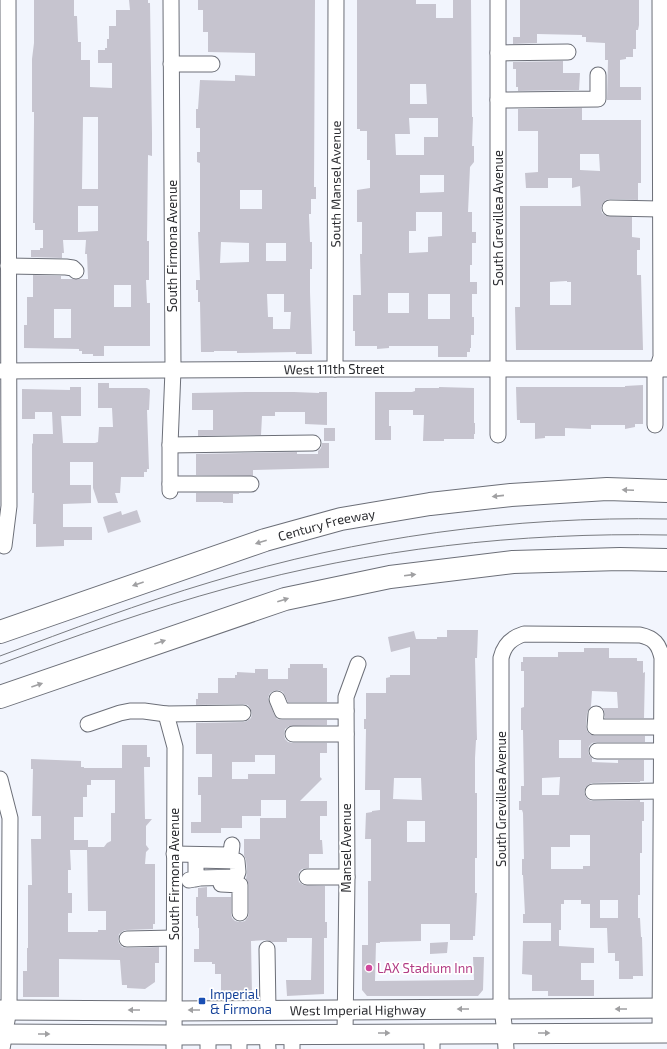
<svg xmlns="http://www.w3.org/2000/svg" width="667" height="1049" viewBox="0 0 667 1049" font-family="'Exo 2',sans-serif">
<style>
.building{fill:#c6c4cf;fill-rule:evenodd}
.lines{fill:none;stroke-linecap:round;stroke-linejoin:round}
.minor-casing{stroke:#6c6f78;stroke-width:17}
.major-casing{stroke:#6c6f78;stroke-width:21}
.highway-casing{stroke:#6c6f78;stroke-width:24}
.minor{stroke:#fff;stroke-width:15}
.major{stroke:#fff;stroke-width:19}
.highway{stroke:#fff;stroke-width:22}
.tram{stroke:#797b80;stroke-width:1}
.oneway{fill:#a0a0a2}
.hotel-dot{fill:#d1479c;stroke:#fff;stroke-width:1.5}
.transit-dot{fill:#1a4fb4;stroke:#fff;stroke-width:1.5}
.labels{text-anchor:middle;stroke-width:3.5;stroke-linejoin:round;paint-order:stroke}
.street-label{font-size:13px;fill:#2c2d31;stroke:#fff}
.hotel-label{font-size:13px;fill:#b23c85;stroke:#fff;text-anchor:start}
.transit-label{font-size:13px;fill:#164399;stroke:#fff;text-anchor:start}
</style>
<rect width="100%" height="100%" fill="#f2f5fd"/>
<!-- building -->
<path class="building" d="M34,0H74V16H77L78,42H81V60H90V87L112,88V63H98V50H105V48H107V39H109V26H116V10H130L129,0H148V3H150L152,134V156L148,155L147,241H149V280H146L147,303H150V346H104V356H93V354H82V351H79V349L24,348V325H27V297H33V275L61,276V279H88L87,254H85L86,240H63L64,253H62V258L31,257V250H40V248H43V230H35V223H33L34,121V112H32V59L34,43ZM83,117H98V189H82ZM78,206H98V231L78,232ZM114,285H131V307H114ZM54,309H71V338H54Z
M198,0H315L314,187H316V199H311V214H309V216L310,242H312V269H310V292L312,354H296V352L237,353V351H214V352H201L200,302H198V290H196V280H200L198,232H200V163L197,162V152H200V128H196V109H198L200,80L235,81V75L255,76V53L208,52V32H203V10H198ZM240,190H262V209H240ZM221,242L249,243V262L220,263ZM266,243H286V261H266ZM267,294H284V312H291L290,329H273V317H268Z
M357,0H416V4H436V18H453V0H471L472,117H473L472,146H474V162L470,167L468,212H472V232H476V243H472V265H470V282H477V294H472V317H474V335H471V348H470V352H467V357H438V346H389V348L377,349V346H355V331H353V295H361L360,254H362V222H357V190L370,188V160H367V131H360V129H357ZM410,84H426L427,104H410ZM409,118H438V137H424V155H396L395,134H410ZM420,175H444V192L420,193ZM416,212H442V236L428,237V252L409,253V231H416ZM388,293H409V313H388ZM428,294H450V319H428Z
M520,0H639V25L638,30H636V49H633V57H626V59L620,60V87H641V100H607L608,60H605V43L586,42V37H582V35L537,34V43L513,44V37H520Z
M563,61V73H580L579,90L518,91V87H516V69H513V62Z
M582,108V120H641V183H638V200L610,199L606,200L603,203L601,208L602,213L606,216L632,217V237L640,238V250H637V275H641L643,350H516L515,307H520V206H581L580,186L572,188V178H548V188H526L525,173L538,172V131H518V109ZM580,154H599L600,171L580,170ZM567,281V282H571V305H550V282Z
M98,383H109V388H147L150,390L149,410H147L149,469H147V472H144V477H121L120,493H115L118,503H98L93,488V462H70V485H91V503L63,504V527H92V540H64V546L36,547V524H33L34,493H32V443L33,444V434H53L52,412H35V419H22V389L70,390V387H81V416H61L63,443H95L98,442L99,427H113L112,408H98Z
M643,385V424H635V427L625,429V425H591V429L565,428V436H545V438L535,439V423H520V420H517L516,387H625V386Z
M439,387L474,388V423H475V434H474V439H444V441H423L424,415H413V410H389V426H391V440H375V392H412L415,391V388H439Z
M246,392H294L319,393V392H327V425L305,424V412H275V416H262L261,435L198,436V430H213V410H192V393Z
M324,428H335V441H324Z
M322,443H329V468L253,470V476L196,475V454L297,452V454H318V451L321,448Z
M196,493H239V494H233V503H223V502H196Z
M137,510L141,522L108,533L103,517L121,511L122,515Z
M447,630H478L477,658H475L477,740H476L475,758V793H477V858H475V893H477L475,936H473V940H450V924H421V941L380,942V943H376L375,981L474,980L473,957H484L483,990L478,996H367L362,990V945H368V881H371V839H365L366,813L372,812V811L380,810V790H365L366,729H364V719H366V693H386V678L390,677V675H410V647L391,652L388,637L414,631L416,639H437V637H447ZM394,778H421L422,800L393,799ZM407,821H425V842H407Z
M584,648H609V658H637V661H643V673L645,672L644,718H605L604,710L602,708H618L617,692L592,691L591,706L587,713L586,726L587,731L590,734L595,736H645V742H597L592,743L589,746L588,751L589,755L592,758V762L618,763V760H644V781H640V782L592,783L588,785L585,788L584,792L586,797L589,800L593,801L640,800V802H644V821H642V853H640V895H638V918H640L641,937H642L643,976H633V979H619V961H615V953H608L607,928H590V904H581V900H564V904H561V930H559V946L594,948V963H581V980H594V996H548V991H532V975L522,974L523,941H551V923H523V914H525L523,875H522V859H524L523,813L522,810H519V801H521V786H524L523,730H521V708L524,707V671H521V662H523V657H558V652H584ZM559,740H581V758H559ZM560,777L559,795H542V778ZM570,835H590V866H583V869H551V847H570ZM600,900H618V918H600Z
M290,664H323V668H327V702H288L283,692L278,690L274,691L270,693L268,698L274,714L277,719L282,720H327V725L289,726L285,729L284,734L285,739L288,742L293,743H327V753H320V777L322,779L300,801H327V816H320V840H322L323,854H309V868L302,869L299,872L298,877L299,882L303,885L325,886V922H327V938H324V994L287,996L286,980H311L312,938H287V942H272L267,940L251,941L252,995H233V992H221V974H215V964H212V962H194V949H199V928H198V916H196V897H198V888L207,887V897H231V913L232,918L235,921L240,922L245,921L248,917L249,913V885L246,879L247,871L246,860L244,855V839H260V818H286V800H261V816H242V828H221V833H191V822H201V795H198V777H212V754H196V723L244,722L247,721L251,718L252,713L250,708L248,705L243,704L196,705V699H198V693H218V678H235V675H237V672L255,673V669H268V679H288V668H290ZM255,755H275V774H248V779H232V762H255Z
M122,745H147V757H150V767H144L145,819H152L146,826V845L149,849L146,852L145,864H155V924H153V929L126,930L123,931L119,934L118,940L119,943L122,947L127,948L159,947V963H155V982L145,989L127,988V985H122L120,960L59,959V997H23V971H27V948H28V885H32L31,839H41V816H32L33,769H31V759L81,761V767H84V768H122ZM91,780H115V813H111V841L107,843L104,847H88V840H74V817H83V797H87V785H91ZM70,850H87L88,911H106V930H98V932H68V913H72V893H68V870H71Z
M448,942L447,953L430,954V943Z"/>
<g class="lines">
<defs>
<g id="minor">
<path d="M498,53L568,52"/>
<path d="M171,64H212"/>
<path d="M498,100L598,99V75"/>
<path d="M610,208L660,209"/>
<path d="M8,266L66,267L73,268L76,271"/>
<path id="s1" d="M335,369L336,0"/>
<path id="s2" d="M0,371L335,369H667"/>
<path d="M655,425V376L661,357L660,0"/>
<path d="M498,435V0"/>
<path d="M170,445L313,443"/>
<path d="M170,484H251"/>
<path d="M170,491V445L173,370L171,0"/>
<path d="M4,546L9,506L8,0"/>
<path d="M277,699L282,711H346"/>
<path d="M166,714L175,747L174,1049"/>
<path d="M596,714L595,727H662"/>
<path d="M88,724L120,713L130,711H144L166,714L243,713"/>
<path d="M293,734H346"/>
<path d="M597,751H662"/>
<path d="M0,779L10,818L9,1009L2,1049"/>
<path d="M593,792L662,791"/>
<path d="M174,854L228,855L231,853L232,845"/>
<path d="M307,877H347"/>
<path d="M189,880L200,878L236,877L238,872L237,861L196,860V879"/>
<path d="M221,884L240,885V913"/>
<path d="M127,939L174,938"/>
<path d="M267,949L268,1010"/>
<path d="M432,1033V1049"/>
<path d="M208,1034V1049"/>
<path d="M239,1034V1049"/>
<path d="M267,1034L268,1049"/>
<path d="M292,1034V1049"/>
<path d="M345,1034L347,877L346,697L358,664"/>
<path d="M506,1049L505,1033L501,1000V658C504,645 511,638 524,634L640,635C654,638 659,644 662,658L660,1033"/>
</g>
<g id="major">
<path id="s3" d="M0,1010L173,1011L667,1008"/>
<path d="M0,1034L173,1035L667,1033"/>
</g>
<g id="highway">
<path id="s4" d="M0,632L265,540L341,519L430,504L511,495L607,489L667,491"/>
<path d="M0,697L285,599L390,577L513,562L620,559L667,560"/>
</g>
</defs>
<!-- minor casing -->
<use href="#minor" class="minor-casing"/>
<!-- major casing -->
<use href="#major" class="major-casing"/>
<!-- highway casing -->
<use href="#highway" class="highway-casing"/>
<!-- minor -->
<use href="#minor" class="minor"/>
<!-- major -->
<use href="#major" class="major"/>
<!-- highway -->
<use href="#highway" class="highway"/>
<!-- tram -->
<path class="tram" d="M0,656C70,630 140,603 211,582C359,537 513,516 667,519
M0,664C75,636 151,609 228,588C371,549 519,532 667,535"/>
</g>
<!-- one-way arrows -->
<defs><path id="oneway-solid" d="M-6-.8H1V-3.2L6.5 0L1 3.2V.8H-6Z"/></defs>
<g class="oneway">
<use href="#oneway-solid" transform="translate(628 490) rotate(-178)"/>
<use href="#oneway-solid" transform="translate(498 496) rotate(174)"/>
<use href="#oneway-solid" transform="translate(261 542) rotate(162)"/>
<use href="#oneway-solid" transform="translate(410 575) rotate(-7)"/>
<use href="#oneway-solid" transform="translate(138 584) rotate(161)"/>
<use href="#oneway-solid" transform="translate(283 600) rotate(-17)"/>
<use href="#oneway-solid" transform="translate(160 642) rotate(-19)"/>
<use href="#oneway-solid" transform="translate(37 685) rotate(-19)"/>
<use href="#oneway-solid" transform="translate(463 1009) rotate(180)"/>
<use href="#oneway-solid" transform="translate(621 1009) rotate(180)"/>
<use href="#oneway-solid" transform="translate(134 1010) rotate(-180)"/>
<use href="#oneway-solid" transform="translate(194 1010) rotate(-180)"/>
<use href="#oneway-solid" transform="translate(384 1033)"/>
<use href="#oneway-solid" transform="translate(544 1033)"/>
<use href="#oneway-solid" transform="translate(44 1034)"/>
</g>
<!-- markers -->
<circle class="hotel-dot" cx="369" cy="968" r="4"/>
<rect class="transit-dot" x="198" y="997" width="8" height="8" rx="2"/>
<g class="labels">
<!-- street labels -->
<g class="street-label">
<text dy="5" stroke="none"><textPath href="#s1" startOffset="185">South Mansel Avenue</textPath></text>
<text transform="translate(498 218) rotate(-90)" y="5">South Grevillea Avenue</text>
<text transform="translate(172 246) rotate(-90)" y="5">South Firmona Avenue</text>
<text dy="5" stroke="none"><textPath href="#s2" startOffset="334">West 111th Street</textPath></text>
<text dy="5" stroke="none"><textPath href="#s4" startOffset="344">Century Freeway</textPath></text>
<text transform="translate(501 799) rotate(-90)" y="5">South Grevillea Avenue</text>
<text transform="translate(346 848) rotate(-90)" y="5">Mansel Avenue</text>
<text transform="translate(174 874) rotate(-90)" y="5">South Firmona Avenue</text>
<text dy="5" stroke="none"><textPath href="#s3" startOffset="358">West Imperial Highway</textPath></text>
</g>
<!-- hotel labels -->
<g class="hotel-label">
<text x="377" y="973">LAX Stadium Inn</text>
</g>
<!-- transit labels -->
<g class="transit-label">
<text x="210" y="999">Imperial<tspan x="210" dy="15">&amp; Firmona</tspan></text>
</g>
</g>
</svg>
